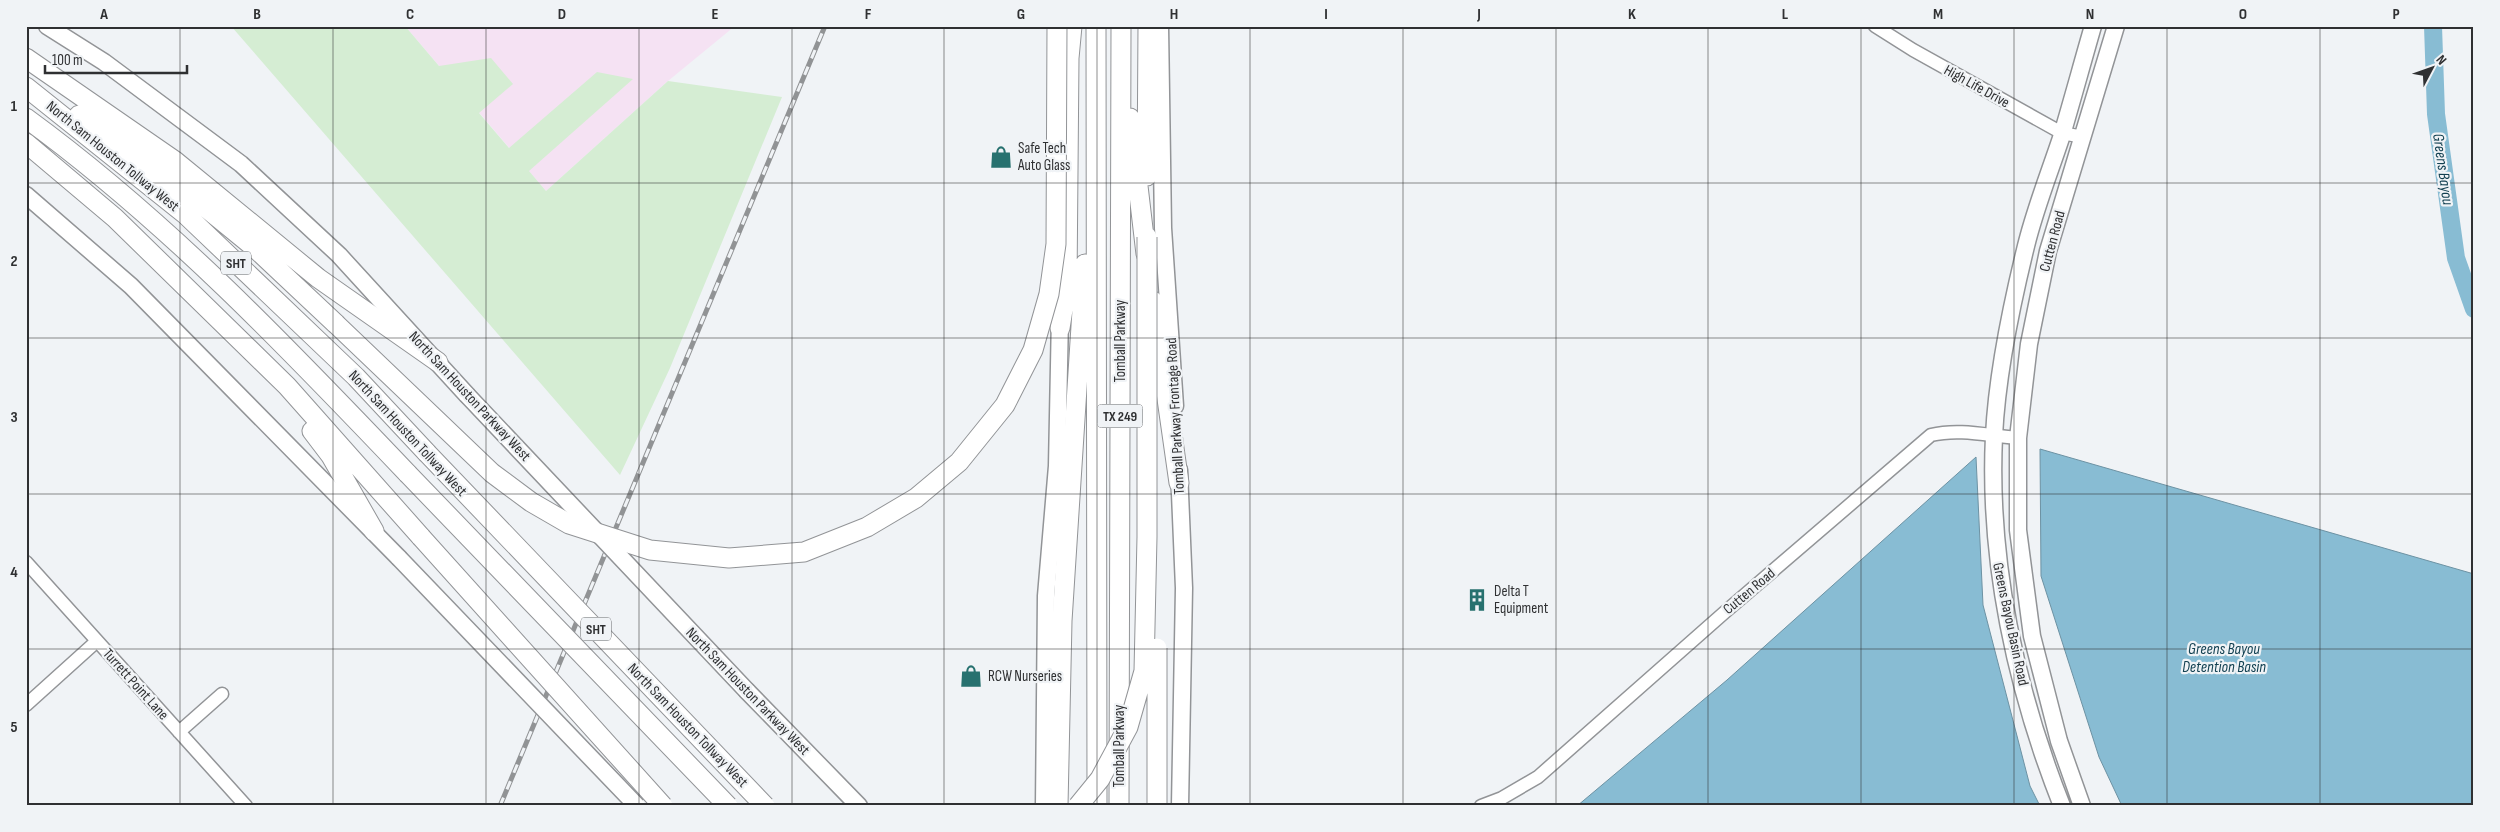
<svg xmlns="http://www.w3.org/2000/svg" width="2500" height="832" viewBox="0 0 2500 832" font-family="'Sofia Sans Condensed',sans-serif">
<style>
.industrial{fill:#f5e2f3}
.green{fill:#d5edd3}
.water{fill:#88bcd3;stroke:#6d92a3}
.lines{fill:none;stroke-linecap:round;stroke-linejoin:round}
.river{stroke:#88bcd3;stroke-width:18}
.minor-casing{stroke:#929497;stroke-width:15}
.major-casing{stroke:#929497;stroke-width:19}
.highway-casing{stroke:#929497;stroke-width:21}
.minor{stroke:#fff;stroke-width:12}
.major{stroke:#fff;stroke-width:16}
.highway{stroke:#fff;stroke-width:19}
.rail-casing{stroke:#919395;stroke-width:5}
.rail{stroke:#f0f3f6;stroke-width:3;stroke-dasharray:9;stroke-linecap:butt}
.major-bridge-casing{stroke:#929497;stroke-width:19;stroke-linecap:butt}
.highway-bridge-casing{stroke:#929497;stroke-width:21;stroke-linecap:butt}
.major-bridge{stroke:#fff;stroke-width:16}
.highway-bridge{stroke:#fff;stroke-width:19}
.grid{fill:none;stroke:#2f3032;stroke-width:1;stroke-opacity:0.55}
.labels{text-anchor:middle;stroke-width:4.5;stroke-linejoin:round;paint-order:stroke}
.shield{fill:#f0f3f6;stroke:#696a6d;stroke-width:1}
.shield-label{font-size:14px;font-weight:bold;fill:#2f3032}
.street-label{font-size:15px;fill:#2f3032;stroke:#f0f3f6}
.poi-label{font-size:15px;fill:#2f3032;stroke:#f0f3f6;text-anchor:start}
.water-label{font-size:16px;font-style:italic;fill:#124051;stroke:#f0f3f6}
.neatline{fill:none;stroke:#2f3032;stroke-width:2}
.grid-label{font-size:16px;text-anchor:middle;font-weight:bold;fill:#2f3032}
</style>
<rect width="100%" height="100%" fill="#f0f3f6"/>
<!-- industrial -->
<path class="industrial" d="M405,26H735L668,81L546,191Z"/>
<!-- green -->
<path class="green" d="M231,26H405L439,66L491,58L513,84L479,113L509,148L597,72L633,79L529,171L546,191L668,81L782,97L670,368L620,475Z"/>
<!-- water -->
<path class="water" d="M2040,449L2474,574V806H2122L2099,757L2041,576Z
M1976,457L1983,605L2030,786L2040,806H1577L1727,680Z"/>
<g class="lines">
<!-- river -->
<path class="river" d="M2433,26L2436,114L2456,258L2474,309"/>
<defs>
<path id="minor" d="M1875,26L1913,50L2062,133L2083,137
M26,562L246,806
M26,705L97,641
M179,732L222,694
M1481,806L1502,798L1538,777L1725,612L1931,435C1960,428 1989,436 2018,438"/>
<path id="major" d="M47,26L104,62L241,164L339,255L467,395
M1160,26L1163,228L1175,406
M26,195L131,286L399,558
M1179,470L1184,588L1180,806
M747,691L859,806
M1044,806L1046,596L1057,466L1060,316
M2062,806C2016,690 1988,562 1994,436C1997,373 2011,307 2026,246C2035,209 2049,174 2061,138C2072,101 2082,64 2093,26
M2082,806L2059,741L2032,636L2018,530V438L2029,344L2048,251L2116,26"/>
<path id="highway" d="M1096,26L1097,806
M26,58L175,161L318,278L438,362
M26,87L185,214L356,377L427,453
M79,115L173,181L255,248L336,324
M26,118C167,221 288,348 408,474
M1130,118L1146,254
M26,143L115,218L287,386L421,537
M1147,176L1148,26
M1153,301L1179,483
M1060,328L1067,285L1069,58L1072,26
M312,431L331,456L374,531
M1058,806L1062,621L1085,264
M1119,806L1121,26"/>
</defs>
<!-- minor casing -->
<use href="#minor" class="minor-casing"/>
<!-- major casing -->
<use href="#major" class="major-casing"/>
<!-- highway casing -->
<use href="#highway" class="highway-casing"/>
<!-- minor -->
<use href="#minor" class="minor"/>
<!-- major -->
<use href="#major" class="major"/>
<!-- highway -->
<use href="#highway" class="highway"/>
<defs>
<path id="rail" d="M500,806L825,26"/>
</defs>
<!-- rail casing -->
<use href="#rail" class="rail-casing"/>
<!-- rail -->
<use href="#rail" class="rail"/>
<defs>
<path id="major-bridge" d="M467,395L747,691
M399,558L637,806"/>
<path id="highway-bridge" d="M336,324L492,473L531,502L569,524L650,550L729,558L804,552L867,527L916,498L959,462L1005,405L1033,350L1049,294L1056,244L1057,26
M427,453L765,806
M408,474L728,806
M421,537L663,806
M1157,648V806
M1078,806L1100,779L1128,727L1144,671L1147,537V237"/>
</defs>
<!-- major-bridge casing -->
<use href="#major-bridge" class="major-bridge-casing"/>
<!-- highway-bridge casing -->
<use href="#highway-bridge" class="highway-bridge-casing"/>
<!-- major-bridge -->
<use href="#major-bridge" class="major-bridge"/>
<!-- highway-bridge -->
<use href="#highway-bridge" class="highway-bridge"/>
</g>
<!-- grid -->
<path class="grid" d="M180,26V806M333,26V806M486,26V806M639,26V806M792,26V806M944,26V806M1097,26V806M1250,26V806M1403,26V806M1556,26V806M1708,26V806M1861,26V806M2014,26V806M2167,26V806M2320,26V806M26,183H2474M26,338H2474M26,494H2474M26,649H2474"/>
<!-- icons -->
<defs>
<symbol id="shop-bare" viewBox="-9 -9 18 18"><path d="M-5-2.5h2.3a2.7 3.5 0 0 1 5.4 0H5L5.5 6h-11ZM-1.5-2.5h3a1.5 2.3 0 0 0-3 0Z" fill="#27716f" stroke="#f0f3f6" stroke-width="2.5" paint-order="stroke"/></symbol>
<symbol id="building-bare" viewBox="-9 -9 18 18"><path d="M-4-6H4V6H1V3H-1V6H-4ZM-2.5-4.3h1.7v1.8h-1.7ZM.8-4.3h1.7v1.8H.8ZM-2.5-1h1.7V.8h-1.7ZM.8-1h1.7V.8H.8Z" fill="#27716f" stroke="#f0f3f6" stroke-width="2.5" paint-order="stroke"/></symbol>
</defs>
<g fill-rule="evenodd">
<use href="#shop-bare" x="985" y="141" width="32" height="32"/>
<use href="#building-bare" x="1461" y="584" width="32" height="32"/>
<use href="#shop-bare" x="955" y="660" width="32" height="32"/>
</g>
<g class="labels">
<!-- shield labels -->
<g class="shield">
<rect x="221" y="251.5" width="30" height="23" rx="4"/>
<rect x="1097.5" y="404.5" width="45" height="23" rx="4"/>
<rect x="581" y="617.5" width="30" height="23" rx="4"/>
</g>
<g class="shield-label">
<text x="236" y="268">SHT</text>
<text x="1120" y="421">TX 249</text>
<text x="596" y="634">SHT</text>
</g>
<!-- street labels -->
<g class="street-label">
<text transform="translate(1977 86) rotate(29)" y="5">High Life Drive</text>
<text transform="translate(113 156) rotate(39)" y="5">North Sam Houston Tollway West</text>
<text transform="translate(2052 241) rotate(-75)" y="5">Cutten Road</text>
<text transform="translate(1120 341) rotate(-90)" y="5">Tomball Parkway</text>
<text transform="translate(470 396) rotate(47)" y="5">North Sam Houston Parkway West</text>
<text transform="translate(1175 416) rotate(-93)" y="5">Tomball Parkway Frontage Road</text>
<text transform="translate(408 433) rotate(47)" y="5">North Sam Houston Tollway West</text>
<text transform="translate(1749 591) rotate(-40)" y="5">Cutten Road</text>
<text transform="translate(2011 624) rotate(78)" y="5">Greens Bayou Basin Road</text>
<text transform="translate(136 684) rotate(48)" y="5">Turrett Point Lane</text>
<text transform="translate(748 691) rotate(46)" y="5">North Sam Houston Parkway West</text>
<text transform="translate(688 725) rotate(46)" y="5">North Sam Houston Tollway West</text>
<text transform="translate(1119 746) rotate(-90)" y="5">Tomball Parkway</text>
</g>
<!-- poi labels -->
<g class="poi-label">
<text x="1018" y="153">Safe Tech<tspan x="1018" dy="17">Auto Glass</tspan></text>
<text x="1494" y="596">Delta T<tspan x="1494" dy="17">Equipment</tspan></text>
<text x="988" y="681">RCW Nurseries</text>
</g>
<!-- water labels -->
<g class="water-label">
<text transform="translate(2444 169) rotate(82)" y="6">Greens Bayou</text>
<text x="2224" y="654">Greens Bayou<tspan x="2224" dy="18">Detention Basin</tspan></text>
</g>
</g>
<!-- border -->
<rect width="2500" height="832" fill="none" stroke="#f0f3f6" stroke-width="55"/>
<!-- north arrow -->
<g transform="translate(2432 68) rotate(49)" stroke="#f0f3f6" stroke-width="4" paint-order="stroke">
<path d="M0-4L9 19L0 12L-9 19Z" fill="#2f3032"/>
<text y="-8" font-size="14" font-weight="bold" text-anchor="middle" fill="#2f3032">N</text>
</g>
<!-- scale -->
<path d="M45 65v8h142v-8" fill="none" stroke="#2f3032" stroke-width="2.5"/>
<text x="52" y="65" font-size="15" fill="#2f3032" stroke="#f0f3f6" stroke-width="4" paint-order="stroke">100 m</text>
<rect x="28" y="28" width="2444" height="776" class="neatline"/>
<g class="grid-label">
<text x="104" y="19">A</text>
<text x="257" y="19">B</text>
<text x="410" y="19">C</text>
<text x="562" y="19">D</text>
<text x="715" y="19">E</text>
<text x="868" y="19">F</text>
<text x="1021" y="19">G</text>
<text x="1174" y="19">H</text>
<text x="1326" y="19">I</text>
<text x="1479" y="19">J</text>
<text x="1632" y="19">K</text>
<text x="1785" y="19">L</text>
<text x="1938" y="19">M</text>
<text x="2090" y="19">N</text>
<text x="2243" y="19">O</text>
<text x="2396" y="19">P</text>
<text x="14" y="111">1</text>
<text x="14" y="266">2</text>
<text x="14" y="422">3</text>
<text x="14" y="577">4</text>
<text x="14" y="732">5</text>
</g>
</svg>
